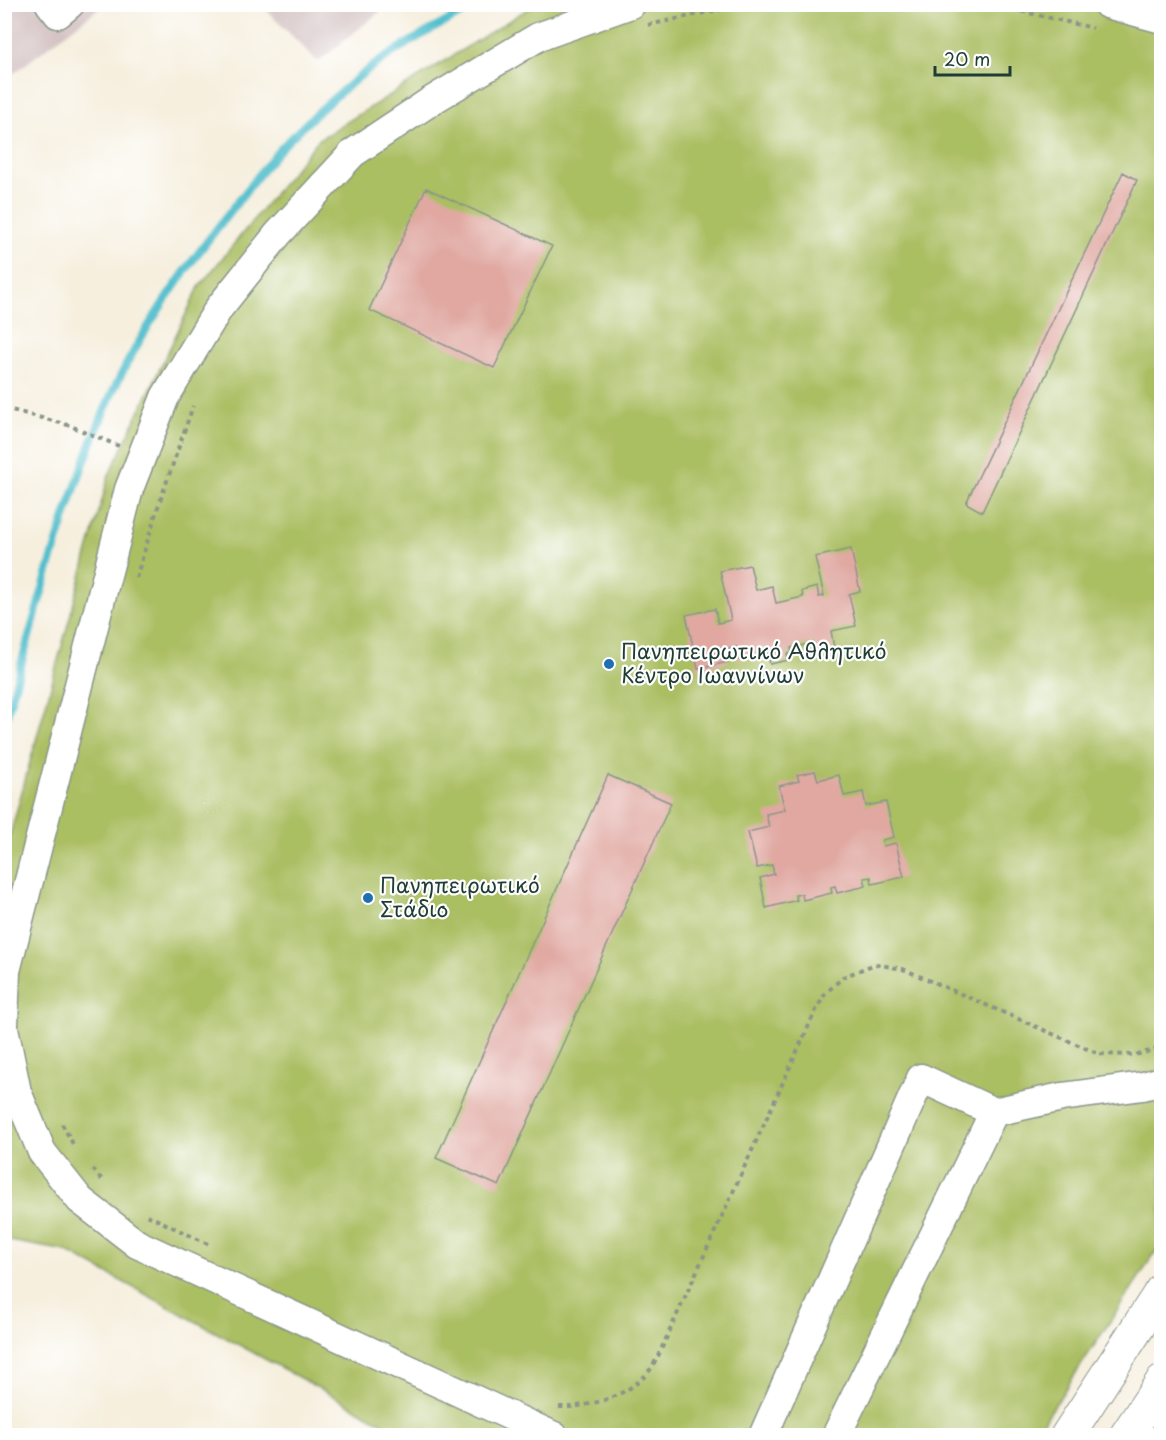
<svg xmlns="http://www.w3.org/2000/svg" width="1166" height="1440" viewBox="0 0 1166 1440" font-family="'Playpen Sans',sans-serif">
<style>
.industrial{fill:#d2bfc0}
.green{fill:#aabe62;stroke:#647e4b;stroke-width:1.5}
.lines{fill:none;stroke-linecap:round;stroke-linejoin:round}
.stream{stroke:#53bfcd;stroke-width:8}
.building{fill:#e0a8a1}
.minor-casing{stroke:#8a9689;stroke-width:31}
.major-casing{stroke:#8a9689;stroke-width:35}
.path{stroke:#8a9689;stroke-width:4;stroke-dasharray:4.5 4.5;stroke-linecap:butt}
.minor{stroke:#fff;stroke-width:28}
.major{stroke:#fff;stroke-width:33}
.poi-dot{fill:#1f6fb2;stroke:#fff;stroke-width:2}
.labels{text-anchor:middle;stroke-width:4.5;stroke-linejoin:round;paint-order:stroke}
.poi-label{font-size:21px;fill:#1f3d34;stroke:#fff;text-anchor:start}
</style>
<rect width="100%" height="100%" fill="#fff"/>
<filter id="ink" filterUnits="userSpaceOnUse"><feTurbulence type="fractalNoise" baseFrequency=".0167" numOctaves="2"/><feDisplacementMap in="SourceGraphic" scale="12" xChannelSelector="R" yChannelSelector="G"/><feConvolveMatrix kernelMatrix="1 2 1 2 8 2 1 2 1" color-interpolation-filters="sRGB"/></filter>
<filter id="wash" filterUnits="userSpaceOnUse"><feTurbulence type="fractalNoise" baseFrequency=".008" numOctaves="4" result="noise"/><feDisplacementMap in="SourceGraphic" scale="24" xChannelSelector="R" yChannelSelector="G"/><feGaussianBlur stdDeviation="1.35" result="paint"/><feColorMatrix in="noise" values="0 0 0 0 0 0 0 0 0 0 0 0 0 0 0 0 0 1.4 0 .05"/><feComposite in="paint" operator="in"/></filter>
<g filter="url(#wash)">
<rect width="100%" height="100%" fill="#f6efde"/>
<!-- industrial -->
<path class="industrial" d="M5,5H103L5,80Z
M261,5H388L318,62Z"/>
<!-- green -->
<path class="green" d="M534,5H1161V1244L1035,1435H405L66,1251L5,1240V853L109,475L199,287L318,140Z"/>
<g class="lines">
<!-- stream -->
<path class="stream" d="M4,725C34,620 61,515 103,414C134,339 183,271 233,208C250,187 266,164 285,144C313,116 344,87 376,64C408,41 444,23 479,4"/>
</g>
<g id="blocks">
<!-- building -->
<path class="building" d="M1123,172L1137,180L982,512L966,503Z
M426,188L552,246L494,368L369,310Z
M851,549L860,591L849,594L856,626L831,631L834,648L815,652L813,643L791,648L792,653L787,654L789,660L770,664L768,654L739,660L736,647L725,650L728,662L698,669L686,615L715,609L718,623L731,620L720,571L750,565L756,590L772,586L776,603L803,597L802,591L817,587L819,597L824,596L815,557Z
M815,771L818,780L839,775L844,796L863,792L866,806L886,802L894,837L882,840L883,846L896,843L904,877L872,884L871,877L864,878L866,886L837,893L835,886L831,887L832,893L803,900L802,894L795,895L797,900L766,908L760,878L774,874L772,865L757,868L748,832L769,827L766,814L785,810L779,786L799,781L797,775Z
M608,775L671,803L499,1186L436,1158Z"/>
</g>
</g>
<g filter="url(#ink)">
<use href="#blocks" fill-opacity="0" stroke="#8a9689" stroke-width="1.5"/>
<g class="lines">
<defs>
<path id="minor" d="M50,4L58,14L70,4
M1107,4L1162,19
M4,1025L6,971L129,489L165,397L219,308L278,234L353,153L431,101L538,37L631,4
M4,1028L17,1092L42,1152L80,1200L137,1244L554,1436
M763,1436L921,1078L994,1112L1062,1097L1143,1086L1162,1081
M836,1436L994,1112"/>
<path id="major" d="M1067,1436L1162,1290
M1126,1436L1162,1382"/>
</defs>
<!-- minor casing -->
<use href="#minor" class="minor-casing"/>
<!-- major casing -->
<use href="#major" class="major-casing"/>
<!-- path -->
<path class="path" d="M977,4L1016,10L1093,28
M648,25L747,4
M4,408L68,425L119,446
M136,578L157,510L193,406
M62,1124L73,1144
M93,1169L103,1181
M147,1215L210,1245
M559,1407C588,1408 624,1397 645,1376C651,1370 656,1360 660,1352L815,1012L825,994L843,977L875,964L903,969L1099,1054L1135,1055L1162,1048"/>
<!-- minor -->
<use href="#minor" class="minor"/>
<!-- major -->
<use href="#major" class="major"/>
</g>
</g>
<!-- markers -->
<g class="poi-dot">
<circle cx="609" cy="664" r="6"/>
<circle cx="368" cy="898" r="6"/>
</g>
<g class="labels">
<!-- poi labels -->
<g class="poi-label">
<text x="621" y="659">Πανηπειρωτικό Αθλητικό<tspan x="621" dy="24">Κέντρο Ιωαννίνων</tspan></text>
<text x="380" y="893">Πανηπειρωτικό<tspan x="380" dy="24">Στάδιο</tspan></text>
</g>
</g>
<!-- margin -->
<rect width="1166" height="1440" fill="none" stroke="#fff" stroke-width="24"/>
<!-- scale -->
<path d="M935 66v9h75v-9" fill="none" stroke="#1f3d34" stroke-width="3"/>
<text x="944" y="66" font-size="18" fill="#1f3d34" stroke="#ffffff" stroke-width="4.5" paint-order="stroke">20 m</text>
</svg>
